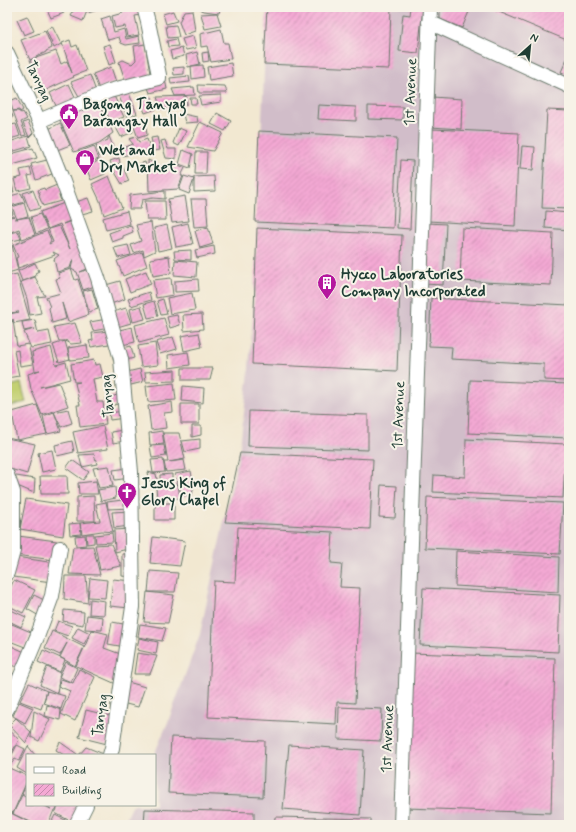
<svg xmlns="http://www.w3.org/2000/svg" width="576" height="832" viewBox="0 0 576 832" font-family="Mynerve,sans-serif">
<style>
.industrial{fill:#d1bdc9}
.grass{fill:#c3d072;stroke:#718653}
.building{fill:url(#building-hatch)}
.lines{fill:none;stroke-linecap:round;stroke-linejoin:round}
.minor-casing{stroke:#69796b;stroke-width:16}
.minor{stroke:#fff;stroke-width:14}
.labels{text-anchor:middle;stroke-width:4;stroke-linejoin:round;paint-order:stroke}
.street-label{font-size:15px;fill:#1f3d34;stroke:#f7f3e8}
.poi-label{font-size:15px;font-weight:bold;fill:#1f3d34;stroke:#f7f3e8;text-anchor:start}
</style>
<defs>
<pattern id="building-hatch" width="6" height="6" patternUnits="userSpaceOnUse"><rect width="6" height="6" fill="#f4a9d4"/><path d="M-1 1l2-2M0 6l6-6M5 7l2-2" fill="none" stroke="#c58bad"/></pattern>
</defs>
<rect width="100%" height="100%" fill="#f7f3e8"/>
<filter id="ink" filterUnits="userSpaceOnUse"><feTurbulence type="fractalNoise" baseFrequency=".025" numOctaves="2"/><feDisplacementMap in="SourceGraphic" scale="8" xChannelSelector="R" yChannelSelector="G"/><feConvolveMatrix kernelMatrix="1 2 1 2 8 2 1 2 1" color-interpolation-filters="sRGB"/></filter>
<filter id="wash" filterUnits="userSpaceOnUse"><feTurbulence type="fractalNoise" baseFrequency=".012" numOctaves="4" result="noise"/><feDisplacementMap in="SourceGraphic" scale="16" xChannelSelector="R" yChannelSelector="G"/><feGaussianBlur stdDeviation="0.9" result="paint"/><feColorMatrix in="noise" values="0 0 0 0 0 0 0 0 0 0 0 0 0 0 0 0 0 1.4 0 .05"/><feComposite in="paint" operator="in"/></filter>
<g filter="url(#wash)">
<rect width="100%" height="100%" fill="#f2e8d1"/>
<!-- industrial -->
<path class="industrial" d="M267,7H569V825H123L133,805H155L154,755L168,722L200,634L240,446L248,381L253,316Z"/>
<!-- grass -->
<path class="grass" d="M21,383L26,402L7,407V387Z"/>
<g id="blocks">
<!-- building -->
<path class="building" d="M46,7H61L64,13L51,18Z
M76,7L87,11L83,21L71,16Z
M86,7H107L88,13Z
M121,7H139L141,15L135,16L139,35L127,37L125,26L115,28L112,16L123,13Z
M196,7H221L219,13L204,11Z
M267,7H391L389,69L264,64Z
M411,7H423L418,53L399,51L403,14L410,15Z
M440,7H471L462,28L440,19Z
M487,7H569V41Z
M192,10L195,31L184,35L179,22L184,11Z
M173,11L177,21L166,24L163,14Z
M217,13L221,26L205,29L201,14Z
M27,16L34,31L24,35L17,20Z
M110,16L114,32L124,29L126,39L139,36L140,43L126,45L121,43L119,37L108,40L101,19Z
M176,25L179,37L168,38L166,26Z
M52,26L61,44L54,48L46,30Z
M221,29L224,43H228L231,59L211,62L207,46L201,47L200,34Z
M45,31L52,48L46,51V52L30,60L21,40Z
M193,36L196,48L186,50L182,39Z
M176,39L178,46L168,47L167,41Z
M70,40L72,47L77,45L86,71L73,76L74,77L44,91L30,60L56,51L61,64L67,61L72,73L62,43Z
M110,44L116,62L109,65L103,46Z
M145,44L151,79L126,83L119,62L123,60L132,64L136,60L134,46Z
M182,48L184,56L172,59L170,51Z
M197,52L200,64L188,67L186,55Z
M208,52L209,61L203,62L202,53Z
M569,54V75L561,72Z
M231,63L233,76L209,80L207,67Z
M203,65L204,77L192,79L191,66Z
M111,67L116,82L99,89L93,74Z
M184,67V74L174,75L173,68Z
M90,75L97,94L81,100L71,82Z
M189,76L190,82L171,84L170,78Z
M165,79L167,89L150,93L147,85Z
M7,82L11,91L7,94Z
M69,84L77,101L58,110L50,93Z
M198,85L225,86L227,93H199Z
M194,87L195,95L175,96L172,89Z
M129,93L137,114L127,117L119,96Z
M221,95V102L201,105L199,96Z
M114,96L124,117L111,122L101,102Z
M186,96L187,104L161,109L157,97Z
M96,97L113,133L99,143L74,152L58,116Z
M152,97L156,109L145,113L140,100Z
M432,97L462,99L461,129L431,127Z
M17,98L23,110L20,112L19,110L13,111L10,101Z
M190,98H196L197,104H191Z
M7,103L13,117L7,119Z
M319,105L356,107V121L318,119Z
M368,106L403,107V120L368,119Z
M547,110L569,111V209L542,208Z
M13,111H18L21,113L23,112L27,119L21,122L26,135L22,136Z
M217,113L231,121L225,131L211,124Z
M183,114L197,117L198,122L185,123Z
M126,120L133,132L121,137L115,126Z
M145,120L147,135L138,138L133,124Z
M28,121L33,133L29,137L23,123Z
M200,122L223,133L213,151L188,147Z
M60,123L70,145L52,152L45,131Z
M16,124L20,136L7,140V131L12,129L11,125Z
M179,128L186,131L179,146L173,143Z
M432,129L519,133L515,226L428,221Z
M259,131L397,138L393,228L255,222Z
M28,136L31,146L11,152L9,142Z
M109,136L115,152L100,157L96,145L108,140V137Z
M136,137L139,142L147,139L151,150L122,156L119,150L133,144L129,139Z
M157,137L160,150L154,151L151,138Z
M165,140L168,149H176V159L166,158L161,141Z
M7,143L10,153H7Z
M94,146L99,159L82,165L79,152Z
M522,146L535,147L533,170L520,169Z
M33,148L37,158L9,166L7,155Z
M183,150L193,154L190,168L179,164Z
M196,152H207L206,174H195Z
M119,158L120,163L112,166L110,161Z
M47,160L52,174L36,180L31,164Z
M100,160L105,174L91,180L86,167Z
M148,160L170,170L172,162L185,168L181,176H183L178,189L149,191Z
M401,160L413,161L410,229L397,228Z
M145,162L147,169L138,172L136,165Z
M122,165L129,181L122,184L113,169Z
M7,168L14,192L7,193Z
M30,168L32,175L28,176L31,188L17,191L14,179L22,177L20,170Z
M109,176L122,208L104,215L100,201L92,184Z
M184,176L194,179L189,194L179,190Z
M214,176L215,191L194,192V177Z
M57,185L64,192L59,195L61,201L43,206L39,196L40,195L38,190L44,188L45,190Z
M33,190L40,208L30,211L23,193Z
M165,191V199L153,198L142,200L140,209H129L130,195Z
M21,193L25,202L10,206L13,214L7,216V197Z
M185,196L189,221L172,223L168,199Z
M88,198L93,211L82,214L76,202Z
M191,199H206L208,226L194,227Z
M145,201H165L166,220H147Z
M67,202L74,219L63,224L75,220L92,267L80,272L93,268L98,285L83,290L77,272L71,269L73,259L70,268L57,272L54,259L59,255L53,252L55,255L18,268L16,258L18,257L13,245L47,231L51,240L49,244L53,242L48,229L59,226L70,249L60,224L48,229L40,212Z
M24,203L28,216L17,219L12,207Z
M127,211L130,224L106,230L103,218Z
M546,211L569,213V230L545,228Z
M40,214L47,229L36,234L31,217Z
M14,216L15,219L29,217L35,235L22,239L19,229L8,233L7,218Z
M151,222L155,251L144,256L143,250L134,253L131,245L141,241L136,225Z
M188,223L193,244L176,247L172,227Z
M427,223L446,224L443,285L424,284Z
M131,225L133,232L123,236V238L112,242L109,233Z
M167,225L172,248L158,251L154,228Z
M208,227L213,244L200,248L195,231Z
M257,228L402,235L397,371L252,364Z
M462,228L553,233L551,285L460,281Z
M18,231L21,239L12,241L9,233Z
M7,233L12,244L7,245Z
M12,245L18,270L8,273L7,247Z
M128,245L131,255L118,258L114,248Z
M214,246L215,254L197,258L195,250Z
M191,250V260L175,259L174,251Z
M142,252L147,266L123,276L117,261Z
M169,256L171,273L153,276L150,259Z
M175,260L197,262L196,277L174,275Z
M35,263L39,271L35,273L36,276L22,281L18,271Z
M71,269L75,280L78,279L86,304L88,315L68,322L62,303L66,319L52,323L49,308L50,307L46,297L61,293L56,279L60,278L58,273Z
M146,271L151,284L130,292L125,279Z
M17,274L30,320L14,323L13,319V320L10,321L11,322L13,321L17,346L28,344L33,364L20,366L18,350L14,351L19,376L7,378V309L9,316V314L19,312L9,313L7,276Z
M35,277L45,296L37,297L41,313L30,315L27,299L21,282Z
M171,278L173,295L156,298L153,280Z
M198,279L199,291L175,292V281Z
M120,281L125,299L108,305L102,286Z
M92,289L98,309L89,312L83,291Z
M149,292L151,300L131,306L128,299Z
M192,293L195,310L170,314L167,298Z
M431,298L569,305L568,381L544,380V364L451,359L452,347L429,346Z
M163,299L167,314L161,315L157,301Z
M154,301L158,316L148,318L144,304Z
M141,306L145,319L133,322L130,309Z
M126,308L131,323L114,328L110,313Z
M202,314L203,329L184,331L183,315Z
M177,315L180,325L170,328L167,317Z
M164,318L169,335L139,343L135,325Z
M107,319L109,328L93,331L90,322Z
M35,320L38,333L49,331L52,344L31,348L24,332L34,329L24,331L22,322Z
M75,323L82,343L71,344L66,341H67H59L54,327Z
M132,327L135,342L118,346L115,331Z
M108,331L109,344L91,347L89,341L93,340L92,333Z
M199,333L202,347L184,351L181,336Z
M173,337L177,349L160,354L156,342Z
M65,341L70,359L59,362L53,345Z
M155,343L158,365L141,367L138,346Z
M87,345L89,358L70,360L68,348Z
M131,346L134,358L123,361L120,349Z
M51,347L56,365L66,362L70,379L40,387L59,383L68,406L53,411V410V411L42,415L31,389L28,374L40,370L35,371L32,352Z
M188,352L190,365L169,368L168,355Z
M94,360L95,365L100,364L103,377L93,379L97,402H103L106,424L80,427L77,405H80L75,383L80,382H74L71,364Z
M182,368H213L210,380H182Z
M140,369L143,382L127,386L123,373Z
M175,370V381L146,382L145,372Z
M470,380L569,384L568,438L468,433Z
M174,383L176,400L148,402L146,386Z
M183,386L204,388L203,403L182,401Z
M120,394L123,402L108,407L105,399Z
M172,402L173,412L164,413L166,428L151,430L148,406Z
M181,404H199V424H181Z
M37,405L47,434L17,440L12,412Z
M68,409L72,423L61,427L54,412Z
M124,411L125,418L110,420L109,413Z
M249,411L368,415V450L248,446Z
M54,412L61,431L47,434L43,416Z
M7,413L12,415L7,432Z
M103,426L108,449L78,453L73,432Z
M192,426H201V435L192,437Z
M123,430L125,441L113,443L111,432Z
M162,431L164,444L150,445L149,433Z
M163,433H179L185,459L169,462L184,460L186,470L166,472L164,462H168Z
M7,438L35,444L27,474L7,468Z
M200,439V449L185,452L182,441Z
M466,439L566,444L563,498L433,492L434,475L465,477Z
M72,441L74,452L57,456L55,445Z
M164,445L166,456L152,458L150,446Z
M52,450L56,469L42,472L38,453Z
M240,453L373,459L370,529L225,522Z
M94,454L97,464L82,467L79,455Z
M163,459L165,472L153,473L151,460Z
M72,460L89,472L83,480L66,468Z
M109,466L113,486L99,488L93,468Z
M128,468L130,478L115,480L113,470Z
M191,471L193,483L177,484L175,474Z
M148,472L156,474L158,484L150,483Z
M172,474V484L160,485V475Z
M10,475L35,479L34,493L15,485Z
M40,476H67L68,494H41Z
M96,481L98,494H79L78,483Z
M178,484L180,498L157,500L156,487Z
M179,485H194L192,495L182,496Z
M381,485L397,486L395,518L379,517Z
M115,487L116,498L101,501L98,490Z
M94,496L95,521H77V497Z
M427,497L563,503L560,554L425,548Z
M26,499L67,505L63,536L20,529Z
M130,499L131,508L108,509L107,502Z
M106,502L113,532L102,531L82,534L80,523L100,521L96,504Z
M155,503H174V520H155Z
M130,511V526L114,528L112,512Z
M80,523L81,534L70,535L69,524Z
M238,527L333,532L331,563L342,564L340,587L360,588L355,703L337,702L336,724L208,717L214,581L235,582Z
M129,529L128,549L115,552L114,530Z
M112,533L113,542L96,543L95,535Z
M86,534H94V543L87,544Z
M85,535L86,545L76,546L75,536Z
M18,536L57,541L54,560L15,555Z
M153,537L185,541L180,566L150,563Z
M111,544L121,566L100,570L95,545Z
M93,546L100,575L69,574L73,547Z
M456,551L559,557L558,592L455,586Z
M122,554H132L130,577L122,576Z
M16,557L55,563L52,582L13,577Z
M150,571L178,573L175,592H148Z
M65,576H86L88,603L64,599Z
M90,578L107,580L105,598L88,597Z
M113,579L131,581L129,608L110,606Z
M14,580L35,590L23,613L7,605V594Z
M423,588L560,595L558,652L420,645Z
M147,592L174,595L168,623L144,622Z
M34,595L48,602L41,617L27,609Z
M90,599L105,601L104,615L89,614Z
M11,610L26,617L21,627L7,620V617Z
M64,610L84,612L83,625L63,621Z
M87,615L103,617L102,630L85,629Z
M58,621L72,626L68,636L54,631Z
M7,622L31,632L25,647L7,640Z
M112,622L129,625L125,647L108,644Z
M140,624L166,628L162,641L138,637Z
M78,627L90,633L84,644L72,638Z
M92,630L108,634L104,648L123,655L116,684L76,666Z
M52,631L84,647L75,666L60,657L67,643L60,655L45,648Z
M568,635H569V646H567Z
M139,638L158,642L156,654L137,650Z
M7,644L27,653L20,669L7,663Z
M43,650L65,660L60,672L38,662Z
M137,653L157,656L150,674H134Z
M410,653L555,658L551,813L406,808Z
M66,662L77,668L71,682L59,677Z
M47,667L60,673L57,693L40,685Z
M79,669L95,677L75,721L61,714L70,691L58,686L61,679L73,683Z
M7,671L19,676L11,692L7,690Z
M128,682L145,687L138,707L122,703Z
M29,683L47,691L41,709L20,701Z
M47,691L65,696L61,709L44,703Z
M19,702L33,708L25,723L13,716Z
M47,705L61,710L60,720L45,716Z
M339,707L382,709L381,741L338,739Z
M86,710L114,717L107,744L79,737Z
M34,711L50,719L39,741L31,737Z
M16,718L31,732L26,743L9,725Z
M7,727L19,740L12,752L7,750Z
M171,737L265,741L263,797L168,793Z
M60,742L77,754V755H64L56,750Z
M17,745L25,749L19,761L15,759L9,767L7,766V754L11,757Z
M289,745L364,750L360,815L283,809Z
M28,746L35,755H27V774L17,768Z
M86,747L106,755H79Z
M7,767L27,776V781L13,813L7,810L8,787L7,786Z
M27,783V797L22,794Z
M22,795L27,798V805H43L51,809L45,805H58L56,810H54L48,825H37L13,814Z
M59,805H82L76,824L55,813Z
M145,809L254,812V825H144Z
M7,812L13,814L34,825H7Z
M566,814H569V825H566Z
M55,815L67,821L65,825H50Z
M275,817L371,819V825H274Z"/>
</g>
</g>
<g filter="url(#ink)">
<use href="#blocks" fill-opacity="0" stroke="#69796b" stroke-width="1"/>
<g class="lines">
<defs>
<path id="minor" d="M429,22L569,86
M7,53L39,121L62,179L98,278L121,359L131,472L133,607L112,748L110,755
M39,121L109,91L159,78V75L148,22L144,7
M7,475L13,492V551L7,573
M7,709L37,637L52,596L60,548
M76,825L86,805
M401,825L430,7"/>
</defs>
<!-- minor casing -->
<use href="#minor" class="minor-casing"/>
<!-- minor -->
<use href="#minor" class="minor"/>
</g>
</g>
<!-- icons -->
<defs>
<symbol id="civic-pin" viewBox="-11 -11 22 30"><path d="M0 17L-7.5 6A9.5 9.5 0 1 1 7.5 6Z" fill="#b5179e" stroke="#f7f3e8"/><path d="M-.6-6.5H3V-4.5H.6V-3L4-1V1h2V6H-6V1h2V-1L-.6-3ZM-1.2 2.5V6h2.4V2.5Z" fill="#fff"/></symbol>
<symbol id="shop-pin" viewBox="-11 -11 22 30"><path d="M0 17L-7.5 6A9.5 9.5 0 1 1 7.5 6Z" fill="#b5179e" stroke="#f7f3e8"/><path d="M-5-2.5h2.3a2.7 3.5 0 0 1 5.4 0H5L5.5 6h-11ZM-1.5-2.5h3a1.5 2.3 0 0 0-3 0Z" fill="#fff"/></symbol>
<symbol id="building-pin" viewBox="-11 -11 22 30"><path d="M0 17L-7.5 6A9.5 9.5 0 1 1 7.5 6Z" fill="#b5179e" stroke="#f7f3e8"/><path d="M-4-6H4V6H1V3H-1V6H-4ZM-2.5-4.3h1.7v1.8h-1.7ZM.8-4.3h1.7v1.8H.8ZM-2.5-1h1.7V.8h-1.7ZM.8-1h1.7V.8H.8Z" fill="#fff"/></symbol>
<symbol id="church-pin" viewBox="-11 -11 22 30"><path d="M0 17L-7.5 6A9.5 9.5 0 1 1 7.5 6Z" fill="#b5179e" stroke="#f7f3e8"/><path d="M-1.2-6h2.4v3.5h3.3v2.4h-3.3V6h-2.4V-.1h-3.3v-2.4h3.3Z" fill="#fff"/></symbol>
</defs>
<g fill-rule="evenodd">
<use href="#civic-pin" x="58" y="102" width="22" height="30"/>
<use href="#shop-pin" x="74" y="148" width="22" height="30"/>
<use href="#building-pin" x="316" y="272" width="22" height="30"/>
<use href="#church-pin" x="116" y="481" width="22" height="30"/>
</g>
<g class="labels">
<!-- street labels -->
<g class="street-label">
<text transform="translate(39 81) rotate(65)" y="5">Tanyag</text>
<text transform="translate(410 92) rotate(-88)" y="5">1st Avenue</text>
<text transform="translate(107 396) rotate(-95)" y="5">Tanyag</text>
<text transform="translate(398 415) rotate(-88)" y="5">1st Avenue</text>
<text transform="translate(100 715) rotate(-82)" y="5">Tanyag</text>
<text transform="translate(387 739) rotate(-88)" y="5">1st Avenue</text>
</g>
<!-- poi labels -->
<g class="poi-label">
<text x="83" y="109">Bagong Tanyag<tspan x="83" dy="17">Barangay Hall</tspan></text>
<text x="99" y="155">Wet and<tspan x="99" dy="17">Dry Market</tspan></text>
<text x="341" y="279">Hycco Laboratories<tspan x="341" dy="17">Company Incorporated</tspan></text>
<text x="141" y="488">Jesus King of<tspan x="141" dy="17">Glory Chapel</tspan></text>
</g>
</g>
<!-- margin -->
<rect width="576" height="832" fill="none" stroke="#f7f3e8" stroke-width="24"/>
<!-- legend -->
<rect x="26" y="754" width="130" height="52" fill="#f7f3e8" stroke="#a1aaa0"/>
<rect x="34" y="767" width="20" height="6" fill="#ffffff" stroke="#a1aaa0"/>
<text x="62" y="774" font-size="12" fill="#1f3d34">Road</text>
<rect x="34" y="784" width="20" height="12" fill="url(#building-hatch)" stroke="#a1aaa0"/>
<text x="62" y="794" font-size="12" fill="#1f3d34">Building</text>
<!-- north arrow -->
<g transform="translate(530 46) rotate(27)" stroke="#f7f3e8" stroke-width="3" paint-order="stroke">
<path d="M0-3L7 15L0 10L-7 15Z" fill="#1f3d34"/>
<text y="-6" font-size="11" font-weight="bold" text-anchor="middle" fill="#1f3d34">N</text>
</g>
</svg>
